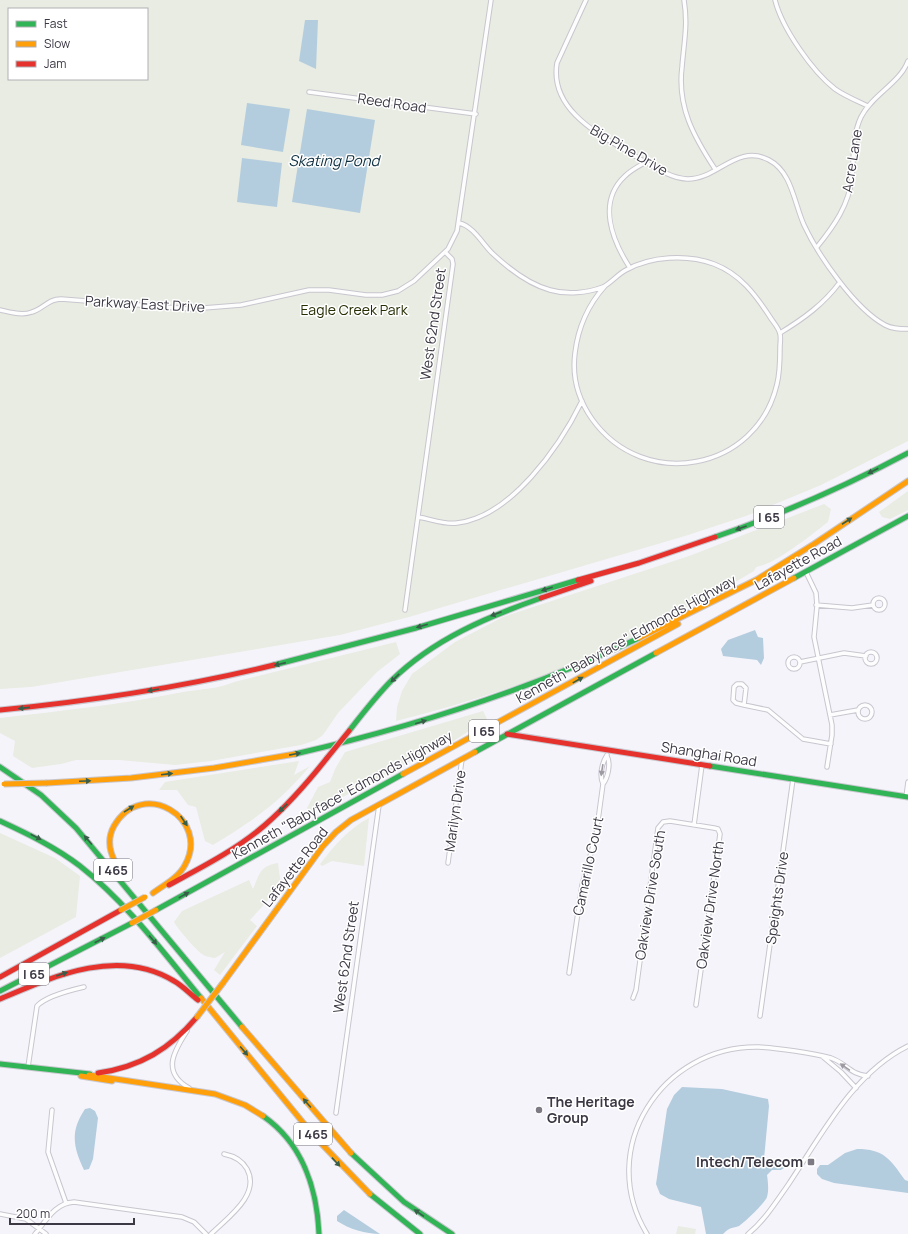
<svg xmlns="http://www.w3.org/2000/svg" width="908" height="1234" viewBox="0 0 908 1234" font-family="Manrope,sans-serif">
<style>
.green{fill:#e8ece2;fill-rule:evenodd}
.water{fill:#b4cdde}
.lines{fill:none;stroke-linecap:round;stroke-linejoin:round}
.street-casing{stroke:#c8c6ce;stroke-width:5.5}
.fast-casing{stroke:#c8c6ce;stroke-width:7}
.slow-casing{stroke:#c8c6ce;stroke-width:7}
.jam-casing{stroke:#c8c6ce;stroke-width:7}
.street{stroke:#fefdfe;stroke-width:3.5}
.fast{stroke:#30b455;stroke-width:5}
.slow{stroke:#ff9f0a;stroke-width:5}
.jam{stroke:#e5322d;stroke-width:5}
.slow-bridge-casing{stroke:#c8c6ce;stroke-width:7;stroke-linecap:butt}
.jam-bridge-casing{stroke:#c8c6ce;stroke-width:7;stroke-linecap:butt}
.slow-bridge{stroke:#ff9f0a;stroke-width:5}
.jam-bridge{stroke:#e5322d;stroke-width:5}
.oneway{fill:#385d49}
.oneway2{fill:#9d9aa1}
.poi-dot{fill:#7d7a84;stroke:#fff;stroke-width:1.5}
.labels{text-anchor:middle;stroke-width:3;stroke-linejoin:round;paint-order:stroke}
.shield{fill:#fff;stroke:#76747c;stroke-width:1}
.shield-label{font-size:13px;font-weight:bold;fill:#3c3844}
.street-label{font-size:14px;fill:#3c3844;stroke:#fff}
.park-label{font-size:14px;fill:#262f04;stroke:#fff}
.poi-label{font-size:14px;font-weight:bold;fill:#3c3844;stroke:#fff;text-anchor:start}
.water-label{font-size:15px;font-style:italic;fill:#0f3040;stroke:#fff}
</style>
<rect width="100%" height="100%" fill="#f6f4fb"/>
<!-- green -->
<path class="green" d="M0,0H908V441L821,485L746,516L685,536L409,617L340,635L31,687L0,689ZM9,9H147V79H9Z
M908,491V510L890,519L882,517L879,512Z
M824,504L831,509L828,522C811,535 776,564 756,567L754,571C733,584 711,594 690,606C658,623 627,640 595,654C531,683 464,704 396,721L397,707L402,691L412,674L455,642L503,617L689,556Z
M396,642L400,654L377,672L338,713L323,735L316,740L301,745L211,761L175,765L119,760H76L61,764L32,768L13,756L15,741L0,733V718C61,711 123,704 183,692C200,689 219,689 234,682Z
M483,711L487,719L452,742L439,745L367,785L310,813L307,808L318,787L330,782L335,769L345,752Z
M299,761L294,775L310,766C279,803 254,820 213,845L205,841L196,807L188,805L177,790H159L165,782Z
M369,818L364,866L332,861L322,866L320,864C335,845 348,829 369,818Z
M0,833L55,858L80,876L76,917L0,958Z
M278,863L281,886L250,920L257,926L220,975L214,970L225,952L215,958C210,957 206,957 202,954C197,951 177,928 174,922L182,911L249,880L253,889C260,873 260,866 278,863Z
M678,1226L696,1229L695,1234H676Z"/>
<!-- water -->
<path class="water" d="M305,20H318L316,69L299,61Z
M247,103L290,109L283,152L241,145Z
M307,109L375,120L360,213L292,202Z
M242,158L282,163L277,207L237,202Z
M755,630L758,637L763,638L764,658L761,665L757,660L723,656L721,649L728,640Z
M682,1087L722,1089L768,1099L769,1106L764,1159L785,1162L784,1168L781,1170H772L767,1175C768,1182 769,1190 767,1197C765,1203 744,1223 739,1226C730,1229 730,1227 723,1234H706L701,1207L669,1199L660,1194L656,1184L667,1109L674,1095Z
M90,1108L95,1111L98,1118L93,1159L89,1169L84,1170C73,1147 70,1131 85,1109Z
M857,1149C884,1149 890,1159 905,1180L908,1181V1193L834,1183L822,1179L817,1174V1169L820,1165H828L845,1153Z
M344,1210L380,1234C366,1234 349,1229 337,1221V1216Z"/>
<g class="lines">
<defs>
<path id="street" d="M586,0L557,63C549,111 602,136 635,156C651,165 669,178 687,179C717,180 737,143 769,160C792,172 794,203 804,225C818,255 855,309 885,325C892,329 900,329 908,329
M684,0C688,25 684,42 682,67C677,107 694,137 715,169
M775,0C782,28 812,71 835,89C845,96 857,101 868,106
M309,92L476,114
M459,223C473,226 482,243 492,253C509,269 528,284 550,290C567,295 587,293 603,287C611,283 618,274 626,270C651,256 687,254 714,264C740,274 755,294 770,317C773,322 779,328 780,334C781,338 780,343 780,347C780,359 780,372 777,384C757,471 644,492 592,419C578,399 572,376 575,353C578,328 588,305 605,286
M817,247C834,226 849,205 852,177C854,157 852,136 861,117C872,95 900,83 908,61
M630,268C612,240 597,202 625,176C631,170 639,166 646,162
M0,310C10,312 22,316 32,312C43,309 48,299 61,299L191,309L241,305L309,290H329L366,295H382L398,291L414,281L448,249L457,231L491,0
M780,333C803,319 824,304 840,282
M418,517C431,519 444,525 457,523C511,517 560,446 582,401
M806,572L816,593L817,606L814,637L832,725V735L827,767
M873 604a6 6 0 1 1 12 0a6 6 0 1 1-12 0Z
M816,605L852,608L873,605
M405,610L453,264L452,259L445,252
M865 658a6 6 0 1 1 12 0a6 6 0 1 1-12 0Z
M788 663a6 6 0 1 1 12 0a6 6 0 1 1-12 0Z
M800,662L844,653L866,656
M737,684H742L746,688L744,705L736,703L733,700L734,687Z
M744,705L768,710L803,739L831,744
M858 712a7 7 0 1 1 14 0a7 7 0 1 1-14 0Z
M830,715L858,710
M603,784C599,775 602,763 607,755
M906,797L908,782
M694,825L702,765
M448,863L462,759
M569,973L582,885L596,835L603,784C608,778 611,763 607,756
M633,998L636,990L658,828L663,822L670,821L714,828L718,829L720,834L696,1005
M760,1016L793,779
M187,1031C174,1051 161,1072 189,1088
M823,1057L841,1072L856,1088
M28,1067L37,1006C46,996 71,990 84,987
M52,1110L48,1152L66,1203
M336,1113L379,805
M0,1214L26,1219L46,1234
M35,1234C46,1221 55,1203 74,1202L182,1217L194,1222L206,1234
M211,1234C227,1218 261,1195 247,1169C242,1160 234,1156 224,1154
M647,1234C595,1149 662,1045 759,1047C777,1048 813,1053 831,1058C846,1063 851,1075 868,1076
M748,1234C765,1220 776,1202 788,1185C821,1136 853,1073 908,1046"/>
<path id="fast" d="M715,537C782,514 846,486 908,453
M794,578L908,516
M274,665L416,628L578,580
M349,731C363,713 376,696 392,680C434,639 487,617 541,598
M475,752L656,653
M295,754C413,727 529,690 639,638
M710,766L908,797
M0,767L41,795L76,828L242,1027
M0,821C28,834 55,847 80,866C127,903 163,952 201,998
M156,910L403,774
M0,991L132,923
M0,1064L90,1074
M263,1116C302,1143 317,1188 319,1234
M351,1153L404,1202L452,1234
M370,1194L420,1234"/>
<path id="slow" d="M639,638L756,580L814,544L908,481
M656,653L794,578
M403,774L678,624
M47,783L131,778L214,768L295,754
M124,876C113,861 104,844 114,826C142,777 211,818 185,865C179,877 164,885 153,893
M223,983L323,846L336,832L351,820L475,752
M201,998L314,1136L370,1194
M242,1027L351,1153
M89,1075L215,1094L245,1105L263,1116
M81,1076L112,1081"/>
<path id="jam" d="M578,580L639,563L715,537
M541,598L591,581
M0,710C92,701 184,687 274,665
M507,734L710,766
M169,885C202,867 236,850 265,825C288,805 308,782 327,758
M0,977L121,910
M0,999C54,976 118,947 174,981C183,986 190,994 198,1000
M98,1073C140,1067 170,1049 197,1017"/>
</defs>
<!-- street casing -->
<use href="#street" class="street-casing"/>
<!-- fast casing -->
<use href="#fast" class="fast-casing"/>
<!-- slow casing -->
<use href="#slow" class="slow-casing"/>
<!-- jam casing -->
<use href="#jam" class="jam-casing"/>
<!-- street -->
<use href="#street" class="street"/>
<!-- fast -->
<use href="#fast" class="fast"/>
<!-- slow -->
<use href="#slow" class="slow"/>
<!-- jam -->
<use href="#jam" class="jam"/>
<defs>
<path id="slow-bridge" d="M4,784L47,783
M121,910L145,897
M132,923L156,910
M197,1017L223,983"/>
<path id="jam-bridge" d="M327,758L349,731"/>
</defs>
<!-- slow-bridge casing -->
<use href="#slow-bridge" class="slow-bridge-casing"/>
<!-- jam-bridge casing -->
<use href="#jam-bridge" class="jam-bridge-casing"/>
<!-- slow-bridge -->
<use href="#slow-bridge" class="slow-bridge"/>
<!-- jam-bridge -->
<use href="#jam-bridge" class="jam-bridge"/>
</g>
<!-- one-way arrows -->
<defs><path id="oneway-solid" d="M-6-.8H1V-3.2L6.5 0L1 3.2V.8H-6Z"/></defs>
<g class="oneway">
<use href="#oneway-solid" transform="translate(873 471) rotate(153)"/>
<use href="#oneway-solid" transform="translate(847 521) rotate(-33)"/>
<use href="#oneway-solid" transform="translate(741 528) rotate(160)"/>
<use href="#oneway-solid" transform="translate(547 589) rotate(163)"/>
<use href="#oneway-solid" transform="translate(496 614) rotate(159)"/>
<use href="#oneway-solid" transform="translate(422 626) rotate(164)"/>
<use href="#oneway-solid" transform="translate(280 664) rotate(167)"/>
<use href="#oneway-solid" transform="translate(395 678) rotate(136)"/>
<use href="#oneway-solid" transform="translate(578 680) rotate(-29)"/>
<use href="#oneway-solid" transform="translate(153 690) rotate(170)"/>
<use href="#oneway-solid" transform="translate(24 708) rotate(174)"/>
<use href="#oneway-solid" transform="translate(421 722) rotate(-17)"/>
<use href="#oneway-solid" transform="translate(295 754) rotate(-11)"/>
<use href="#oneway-solid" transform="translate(167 774) rotate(-7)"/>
<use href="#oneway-solid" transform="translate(85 781) rotate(-3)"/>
<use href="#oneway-solid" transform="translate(283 808) rotate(136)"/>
<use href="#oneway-solid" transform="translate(129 809) rotate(-32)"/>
<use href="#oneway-solid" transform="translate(184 821) rotate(56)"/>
<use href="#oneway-solid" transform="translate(36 837) rotate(27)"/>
<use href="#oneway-solid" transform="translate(88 840) rotate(-131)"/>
<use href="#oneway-solid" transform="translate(184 895) rotate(-29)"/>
<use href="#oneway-solid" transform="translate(100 940) rotate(-27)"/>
<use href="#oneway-solid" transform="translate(153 940) rotate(50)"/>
<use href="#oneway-solid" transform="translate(62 974) rotate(-19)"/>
<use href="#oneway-solid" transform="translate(244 1051) rotate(50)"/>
<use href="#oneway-solid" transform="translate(307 1103) rotate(-131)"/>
<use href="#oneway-solid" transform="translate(336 1162) rotate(47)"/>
<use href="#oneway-solid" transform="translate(419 1213) rotate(-145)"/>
</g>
<g class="oneway2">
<use href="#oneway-solid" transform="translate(602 770) rotate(99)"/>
<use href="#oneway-solid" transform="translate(845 1067) rotate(-145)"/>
</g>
<!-- markers -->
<g class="poi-dot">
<circle cx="539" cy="1110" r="4"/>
<rect x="807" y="1158" width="8" height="8" rx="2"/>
</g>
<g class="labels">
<!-- shield labels -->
<g class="shield">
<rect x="754" y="506" width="30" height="22" rx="3"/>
<rect x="469" y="720" width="30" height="22" rx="3"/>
<rect x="94" y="859" width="38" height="22" rx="3"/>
<rect x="19" y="963" width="30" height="22" rx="3"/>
<rect x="294" y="1123" width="38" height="22" rx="3"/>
</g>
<g class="shield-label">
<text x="769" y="522">I 65</text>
<text x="484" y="736">I 65</text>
<text x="113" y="875">I 465</text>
<text x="34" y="979">I 65</text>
<text x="313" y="1139">I 465</text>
</g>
<!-- street labels -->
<g class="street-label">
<text transform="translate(392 103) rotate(8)" y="5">Reed Road</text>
<text transform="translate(629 150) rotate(30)" y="5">Big Pine Drive</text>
<text transform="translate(852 161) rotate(-81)" y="5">Acre Lane</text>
<text transform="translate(145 304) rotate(3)" y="5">Parkway East Drive</text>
<text transform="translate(433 324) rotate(-82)" y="5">West 62nd Street</text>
<text transform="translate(798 563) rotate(-29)" y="5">Lafayette Road</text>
<text transform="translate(626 639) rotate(-29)" y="5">Kenneth "Babyface" Edmonds Highway</text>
<text transform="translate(709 754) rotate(9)" y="5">Shanghai Road</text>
<text transform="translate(342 795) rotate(-29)" y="5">Kenneth "Babyface" Edmonds Highway</text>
<text transform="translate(455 811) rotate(-82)" y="5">Marilyn Drive</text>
<text transform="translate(588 866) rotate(-78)" y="5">Camarillo Court</text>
<text transform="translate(295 867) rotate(-52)" y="5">Lafayette Road</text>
<text transform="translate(650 895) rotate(-81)" y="5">Oakview Drive South</text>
<text transform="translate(777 898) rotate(-82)" y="5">Speights Drive</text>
<text transform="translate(710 905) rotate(-82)" y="5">Oakview Drive North</text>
<text transform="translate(346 957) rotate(-82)" y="5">West 62nd Street</text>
</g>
<!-- park labels -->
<g class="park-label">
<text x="354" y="315">Eagle Creek Park</text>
</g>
<!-- poi labels -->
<g class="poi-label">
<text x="547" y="1107">The Heritage<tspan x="547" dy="16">Group</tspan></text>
<text x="803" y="1167" text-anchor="end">Intech/Telecom</text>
</g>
<!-- water labels -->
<g class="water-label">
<text x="334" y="166">Skating Pond</text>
</g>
</g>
<!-- legend -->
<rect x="8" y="8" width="140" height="72" fill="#ffffff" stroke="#b1afb4"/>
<rect x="16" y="21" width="20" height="6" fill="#30b455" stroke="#b1afb4"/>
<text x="44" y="28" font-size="12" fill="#3c3844">Fast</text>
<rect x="16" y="41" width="20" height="6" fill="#ff9f0a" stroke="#b1afb4"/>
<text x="44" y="48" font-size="12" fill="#3c3844">Slow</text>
<rect x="16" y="61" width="20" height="6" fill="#e5322d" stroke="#b1afb4"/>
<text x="44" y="68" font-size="12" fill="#3c3844">Jam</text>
<!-- scale -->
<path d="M10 1218v6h124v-6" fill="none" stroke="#3c3844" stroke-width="2"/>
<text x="16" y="1218" font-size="12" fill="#3c3844" stroke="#ffffff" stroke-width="3" paint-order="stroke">200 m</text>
</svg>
